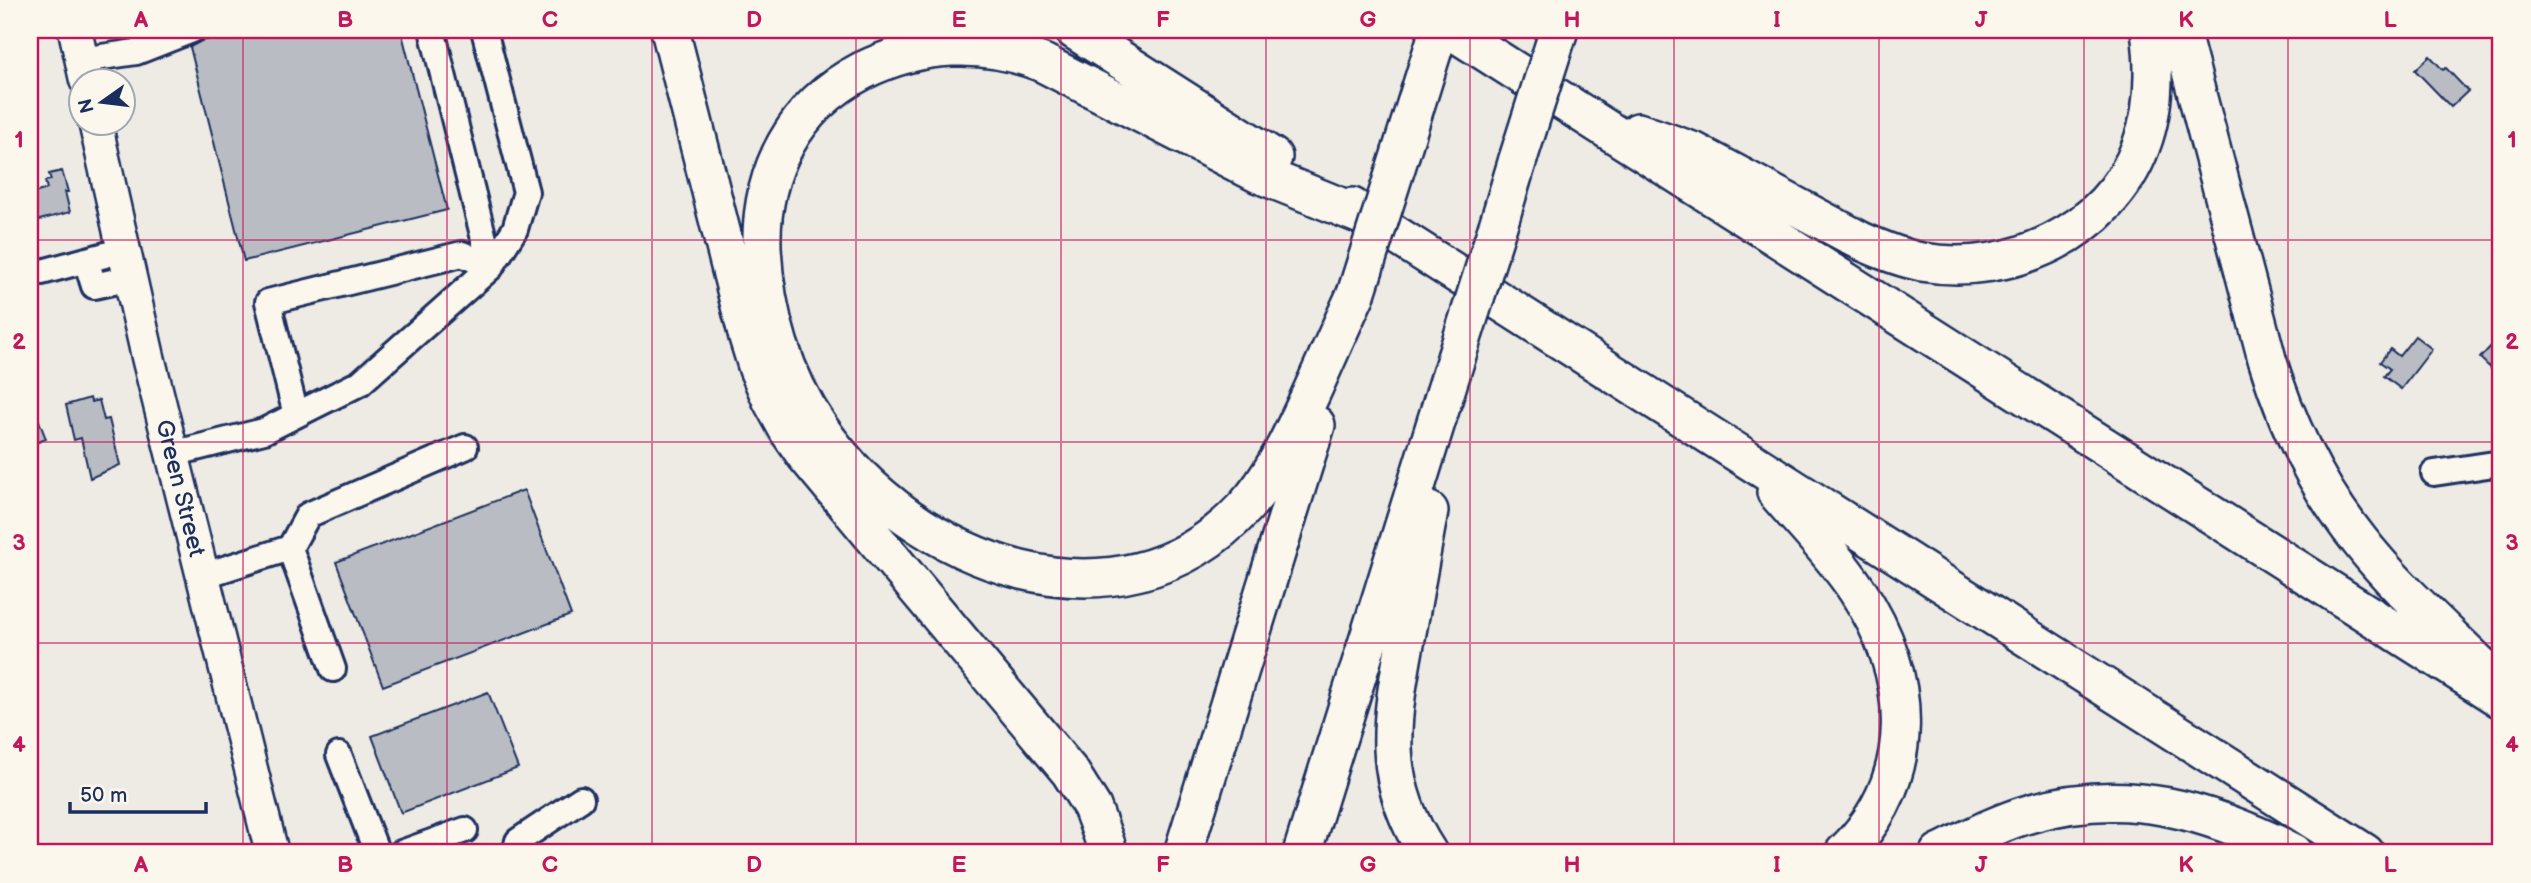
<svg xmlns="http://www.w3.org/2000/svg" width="2531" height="883" viewBox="0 0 2531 883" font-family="'Balsamiq Sans',sans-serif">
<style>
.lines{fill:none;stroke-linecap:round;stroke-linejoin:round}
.stream{stroke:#6d7892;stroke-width:5}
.building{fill:#b9bcc3;stroke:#1b2f5e;stroke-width:2}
.minor-casing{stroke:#1b2f5e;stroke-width:30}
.major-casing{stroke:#1b2f5e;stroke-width:37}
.highway-casing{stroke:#1b2f5e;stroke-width:42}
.minor{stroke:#fbf7ec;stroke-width:24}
.major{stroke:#fbf7ec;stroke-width:32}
.highway{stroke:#fbf7ec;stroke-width:37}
.highway-bridge-casing{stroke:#1b2f5e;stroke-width:42;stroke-linecap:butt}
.highway-bridge{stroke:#fbf7ec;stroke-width:37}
.grid{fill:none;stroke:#c2185b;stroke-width:2;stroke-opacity:0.55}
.labels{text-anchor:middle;stroke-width:7;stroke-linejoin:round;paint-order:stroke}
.street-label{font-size:24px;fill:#1b2f5e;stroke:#fbf7ec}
.neatline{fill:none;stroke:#c2185b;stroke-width:2.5}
.grid-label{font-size:23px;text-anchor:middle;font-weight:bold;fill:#c2185b}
</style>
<rect width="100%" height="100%" fill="#eeebe4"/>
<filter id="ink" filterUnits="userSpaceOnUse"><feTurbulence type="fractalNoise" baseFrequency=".0143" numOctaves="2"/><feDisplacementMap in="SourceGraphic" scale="14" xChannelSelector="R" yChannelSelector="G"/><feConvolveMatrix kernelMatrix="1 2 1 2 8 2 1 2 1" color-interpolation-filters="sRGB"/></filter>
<g filter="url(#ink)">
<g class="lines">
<!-- stream -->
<path class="stream" d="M765,853L771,848"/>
</g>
<!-- building -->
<path class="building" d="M247,30H401L447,210L244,261L190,47L201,41Z
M2430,56L2443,70L2446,68L2468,91L2451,107L2415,70Z
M62,171L68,192H65L70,212L32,222L30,207L34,206L31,194L47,189L45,181L51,180L49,174Z
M2501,335V378L2480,358Z
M2415,336L2432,349L2401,389L2384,376L2390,369L2380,362L2390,349L2399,356Z
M90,398L91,402L99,400L104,420L109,419L120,465L90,478L81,438L74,440L66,405Z
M31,400L46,439L30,445V401Z
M524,490L571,615L383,686L336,562Z
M488,692L518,768L401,813L372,736Z"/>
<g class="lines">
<defs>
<path id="minor" d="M432,30L491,267
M81,60L136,52L192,30
M86,260L94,286L130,278
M42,272L124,250
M296,415L268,302L462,254L491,267
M172,454L264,431L360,383L491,267L515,229L526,192L484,30
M2434,473L2501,463
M290,548L333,669
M202,576L290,548L308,515L465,447
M339,755L377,853
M401,853L465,830
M515,853L518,841L581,799"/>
<g id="major">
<path d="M75,30L86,80"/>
<path id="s1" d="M95,122L148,357L272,853"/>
</g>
<path id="highway" d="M670,30L748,337L758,369L771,399L788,430L806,456L1070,772L1092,807L1109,853
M1074,30L1273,157
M1451,30L2501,699
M2180,30L2267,359C2287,425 2316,486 2359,540C2396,588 2443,628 2486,671
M1638,132L1695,152L1861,241C1881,250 1901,258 1922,262C2010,277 2109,233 2141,146C2155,110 2155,68 2150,30
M1401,152L1439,30
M1352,207L2365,853
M1501,216L1518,159
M1356,294C1340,328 1325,363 1309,398C1291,436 1274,475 1245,507C1119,644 912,563 820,429C783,375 765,312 762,247C760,172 794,106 862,71C920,42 983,39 1043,63L1259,174L1371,219
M1776,492C1803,524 1834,555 1857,590C1914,676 1920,778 1844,853
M1183,853L1316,425
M1302,853L1456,358
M1428,853C1379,779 1391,719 1406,638C1414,595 1421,553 1429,511
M1939,853C1970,838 2000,822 2032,813C2127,785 2210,811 2294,853"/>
</defs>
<!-- minor casing -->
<use href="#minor" class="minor-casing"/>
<!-- major casing -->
<use href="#major" class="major-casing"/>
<!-- highway casing -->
<use href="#highway" class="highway-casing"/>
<!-- minor -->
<use href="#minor" class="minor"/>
<!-- major -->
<use href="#major" class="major"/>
<!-- highway -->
<use href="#highway" class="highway"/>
<defs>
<path id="highway-bridge" d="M1518,159L1559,30
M1356,294L1401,152
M1456,358L1501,216"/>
</defs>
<!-- highway-bridge casing -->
<use href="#highway-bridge" class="highway-bridge-casing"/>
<!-- highway-bridge -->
<use href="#highway-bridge" class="highway-bridge"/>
</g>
</g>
<!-- grid -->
<path class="grid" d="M243,30V853M447,30V853M652,30V853M856,30V853M1061,30V853M1266,30V853M1470,30V853M1674,30V853M1879,30V853M2084,30V853M2288,30V853M30,240H2501M30,442H2501M30,643H2501"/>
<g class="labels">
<!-- street labels -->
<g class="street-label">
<text dy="8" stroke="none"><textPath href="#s1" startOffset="376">Green Street</textPath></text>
</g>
</g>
<!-- margin -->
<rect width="2531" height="883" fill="none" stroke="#fbf7ec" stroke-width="77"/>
<!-- north arrow -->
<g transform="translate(102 102) rotate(256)"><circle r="33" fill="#fbf7ec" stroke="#a1a7b3" stroke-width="2"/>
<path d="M0-5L12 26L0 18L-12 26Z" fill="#1b2f5e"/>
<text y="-10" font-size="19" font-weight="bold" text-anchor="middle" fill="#1b2f5e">N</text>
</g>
<!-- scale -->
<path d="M70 802v10h136v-10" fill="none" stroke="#1b2f5e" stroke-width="3.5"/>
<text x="80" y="802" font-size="21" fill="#1b2f5e" stroke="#fbf7ec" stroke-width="5" paint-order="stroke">50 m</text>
<rect x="38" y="38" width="2454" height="806" class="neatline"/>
<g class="grid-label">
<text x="141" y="27">A</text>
<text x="345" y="27">B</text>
<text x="550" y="27">C</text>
<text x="754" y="27">D</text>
<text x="959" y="27">E</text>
<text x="1163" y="27">F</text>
<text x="1368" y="27">G</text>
<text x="1572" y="27">H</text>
<text x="1777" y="27">I</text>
<text x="1981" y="27">J</text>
<text x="2186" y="27">K</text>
<text x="2390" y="27">L</text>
<text x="19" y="147">1</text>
<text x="2512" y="147">1</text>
<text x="19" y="349">2</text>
<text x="2512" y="349">2</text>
<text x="19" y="550">3</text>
<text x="2512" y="550">3</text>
<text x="19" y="752">4</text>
<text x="2512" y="752">4</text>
<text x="141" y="872">A</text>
<text x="345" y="872">B</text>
<text x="550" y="872">C</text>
<text x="754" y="872">D</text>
<text x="959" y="872">E</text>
<text x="1163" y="872">F</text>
<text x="1368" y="872">G</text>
<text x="1572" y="872">H</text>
<text x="1777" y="872">I</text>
<text x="1981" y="872">J</text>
<text x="2186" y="872">K</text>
<text x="2390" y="872">L</text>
</g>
</svg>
